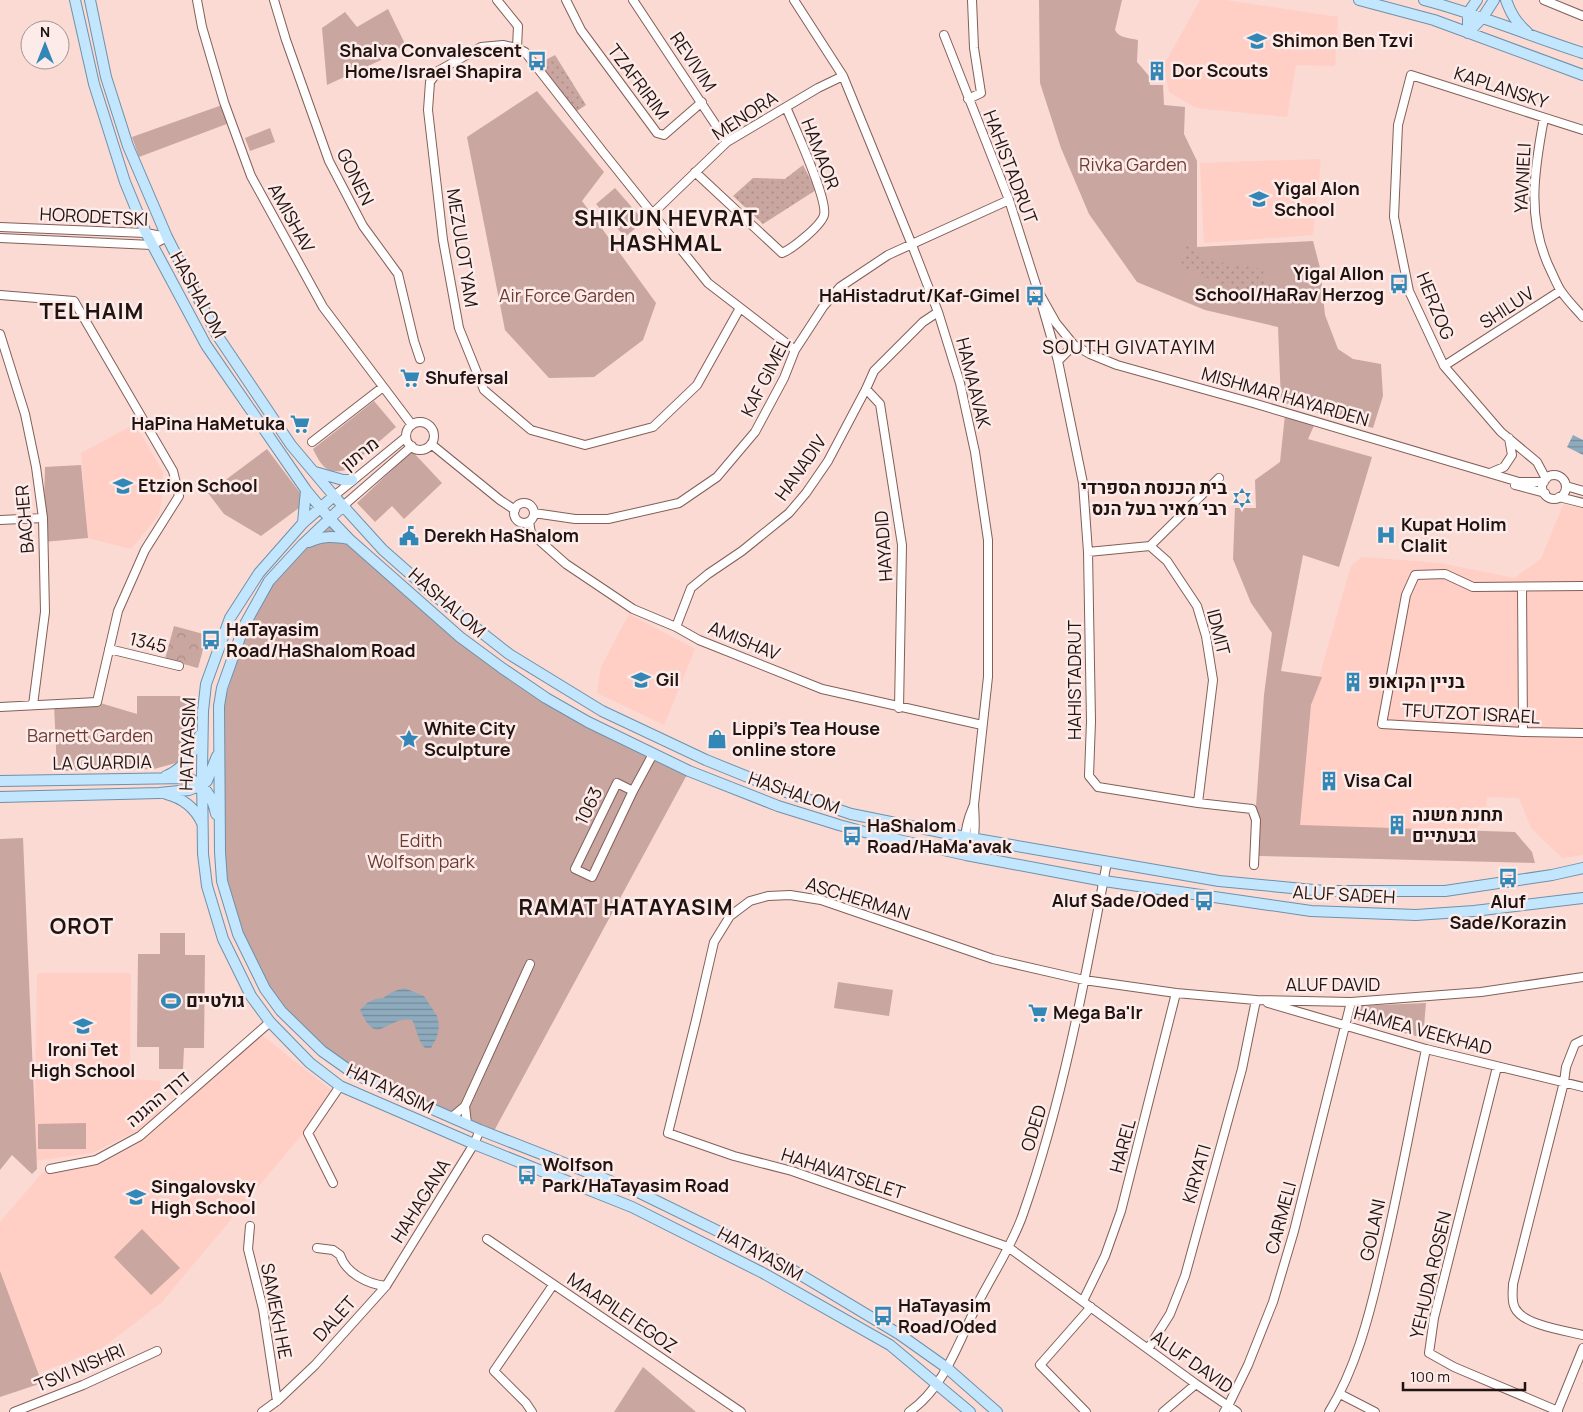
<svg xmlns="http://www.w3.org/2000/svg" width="1583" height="1412" viewBox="0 0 1583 1412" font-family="Manrope,Heebo,sans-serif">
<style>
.built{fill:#ffcec5}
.forest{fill:url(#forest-crowns)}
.park{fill:#c9a69f}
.garden{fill:url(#garden-dots)}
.water{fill:url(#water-rules)}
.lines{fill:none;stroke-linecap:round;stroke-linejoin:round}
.minor-casing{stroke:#826059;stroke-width:10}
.major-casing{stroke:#6f91a9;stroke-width:12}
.minor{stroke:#fff;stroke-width:8}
.major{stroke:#c2e6fd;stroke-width:10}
.labels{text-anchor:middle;stroke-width:5;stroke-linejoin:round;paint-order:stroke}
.poi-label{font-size:18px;font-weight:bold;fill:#201310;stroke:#fcebe8;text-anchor:start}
.street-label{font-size:18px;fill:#201310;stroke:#fcebe8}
.park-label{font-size:18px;fill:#6d3b32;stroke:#fcebe8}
.neighbourhood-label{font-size:19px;letter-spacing:1px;fill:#201310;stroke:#fcebe8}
.district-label{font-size:22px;font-weight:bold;letter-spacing:1px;fill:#201310;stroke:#fcebe8}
</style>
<defs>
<pattern id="forest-crowns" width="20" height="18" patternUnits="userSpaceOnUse" patternTransform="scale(1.25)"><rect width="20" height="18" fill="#c9a69f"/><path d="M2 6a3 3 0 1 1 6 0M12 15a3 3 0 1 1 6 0" fill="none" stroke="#ac8e88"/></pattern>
<pattern id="garden-dots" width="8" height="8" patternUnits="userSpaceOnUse" patternTransform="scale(1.25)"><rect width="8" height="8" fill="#c9a69f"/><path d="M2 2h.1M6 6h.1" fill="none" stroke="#ac8e88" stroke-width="1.8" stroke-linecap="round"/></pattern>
<pattern id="water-rules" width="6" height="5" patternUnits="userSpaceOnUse" patternTransform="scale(1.25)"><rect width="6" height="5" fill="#8eabbe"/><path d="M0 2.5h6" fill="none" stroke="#748a99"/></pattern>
</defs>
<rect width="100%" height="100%" fill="#fadad3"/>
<!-- built -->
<path class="built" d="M1200,0H1225L1338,17L1335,66L1296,65L1287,117L1196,108L1169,92L1164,65Z
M1321,159L1313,235L1204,243L1200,163Z
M135,424L163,472L162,500L158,516L131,549L88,538L81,453Z
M1563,505L1583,508V855L1562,858L1531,828L1519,798L1487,797L1485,821L1465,837L1295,834L1312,702L1351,566L1362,557L1440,563L1514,578L1541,559Z
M629,614L695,649L664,725L597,693L601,667Z
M37,973H131L130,1079L160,1081L161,1112L137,1131L92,1153L34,1161Z
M258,1032L336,1094L161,1303L102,1348L39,1373L0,1273V1222L43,1172L99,1165L142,1141Z"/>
<!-- forest -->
<path class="forest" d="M174,626L207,635L198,668L165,659Z"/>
<!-- park -->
<path class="park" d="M1039,0H1122L1115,30C1119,38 1129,38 1138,40L1137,62L1149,76L1150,85H1163L1164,105L1185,107L1184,134L1197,161V247L1313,241L1320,268L1325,315L1338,349L1353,359L1381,364L1383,396L1373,428L1281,402L1278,327L1205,310L1137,282L1089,214L1061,148L1040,83Z
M388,9L407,48L327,85L322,28L345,12L357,27Z
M537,91L604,172L582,201L656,303L643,340L594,377L549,378L505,330L467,137Z
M225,104L232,122L139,157L132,137Z
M270,128L275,142L250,151L245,138Z
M615,188L644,221L625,237L596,204Z
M374,401L396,427L346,470C326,475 321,465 313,449Z
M1285,415L1316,421L1308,439L1372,457L1339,567L1303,555L1281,671L1322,677L1311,705L1300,825L1515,832L1532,852L1535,863L1259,856L1256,806L1264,695L1272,633L1251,603L1233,559L1235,508H1256L1255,480L1280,462Z
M267,449L307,502L261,536L224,514L208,493Z
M412,451L442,483L404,519L392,506L375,522L357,503Z
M81,465L88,538L43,542L45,467Z
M329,518L415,598L546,698L689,771L494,1131L352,1069L314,1040L269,990L241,933L225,882L224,702L248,626L269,581Z
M137,696H190V740L185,752L176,763L154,769L57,771L54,704L97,702L137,714Z
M23,838L37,1169L32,1174L12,1155L0,1170V839Z
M160,933H185V955H205L204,1048H184L183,1069H159V1047H137L138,954H160Z
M838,982L893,990L889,1016L834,1008Z
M1426,1003L1423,1038L1354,1019L1357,1006Z
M86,1123V1149H38V1124Z
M142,1229L180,1268L151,1295L114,1257Z
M0,1271L42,1383L0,1397Z
M643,1367L696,1412H614Z"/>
<!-- garden -->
<path class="garden" d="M555,55L586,105L574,113L536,65Z
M803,165L816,190L763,224L733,196L753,178L785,179Z
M1186,245L1206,260L1263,269L1266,295L1237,291L1181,266Z"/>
<!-- water -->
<path class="water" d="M1573,435L1583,440V455L1567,447Z
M404,988L424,996L437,1016L439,1026L437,1037L431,1048H425C418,1042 417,1029 412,1020C386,1015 378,1050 360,1010L367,1003L375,999L383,998L392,992Z"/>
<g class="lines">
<defs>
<path id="minor" d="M197,0L202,27L224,102L251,176L323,307L412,425
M274,0L286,40L329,161L363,226L398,274L414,341L420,359
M497,0L518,26L517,48
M566,0L581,30L657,133L664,135L702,102
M633,0L727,142
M794,0L843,76L912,245L938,312L960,383L975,452L988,540V677L974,805C975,822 977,840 966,855
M1544,0L1583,16
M944,35L1009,200L1038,291L1056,323L1074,345L1090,354L1117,365L1253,403L1519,482H1544
M968,99L981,93L974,48L972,0
M1544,118C1534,171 1526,220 1551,271C1554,277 1557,285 1561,291C1567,300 1576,309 1583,317
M695,172L782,253C792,249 821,226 824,215C828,199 794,126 786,107
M652,214L727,142L818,88L843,76
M0,227L146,233L167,237
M0,238L152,245L167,237
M0,295L74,301L173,471L179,496L145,550L118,611L97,702L0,707
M1041,302L1058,361L1083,483L1088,552L1091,721L1089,776L1098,787L1198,803L1252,809L1256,820L1254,865
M740,308L697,385L653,427L585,445L531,430L484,390L459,328L443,240L428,110L430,82L438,71L481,47L503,45L517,48L525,52L603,152L708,283L795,350
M0,334L25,414L36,467L43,518L45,612L33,705
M1058,361L1074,345
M1444,366L1560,291
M866,389L880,404L902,545L899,708
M406 436a14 14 0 1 1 28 0a14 14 0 1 1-28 0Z
M312,442L383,387
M431,444L500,500L515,510
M1490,473L1504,467L1512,455L1509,438
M1542 487a12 12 0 1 1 24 0a12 12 0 1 1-24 0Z
M1546,479L1537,462L1501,432L1444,366L1409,291L1394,217L1398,125L1411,75L1583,130
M1515,485L1545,493
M1566,486L1583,491
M334,496L406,437
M1559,497L1583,503
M514 513a10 10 0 1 1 20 0a10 10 0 1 1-20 0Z
M343,506L412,446
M534,513L575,519H608L679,503L717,477L755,432L784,378L795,350L823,307L840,287L888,255L1009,200
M0,520L43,518
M529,522L531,533L566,564L633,609L676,627L699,640L822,689L982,725
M1150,546L1219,478
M1088,552L1150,546L1167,561L1197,606L1206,636L1213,680L1198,803
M1583,586L1473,587L1445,574L1415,575L1406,595L1382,724L1523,732L1583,733
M1522,587L1523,732
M676,627L691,588L708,574L742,551L789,513L806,493L828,461L866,389L874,371L923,322L938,312
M109,649L179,666
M633,791L592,877L575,869L617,783L633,791L653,754
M966,855C963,838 966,823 973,807
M1268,1003L1426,1049L1583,1087
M1583,1040L1575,1044L1566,1067L1564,1082L1513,1284C1513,1291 1511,1301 1515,1308C1523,1325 1566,1331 1583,1335
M1497,1067L1434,1318L1429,1353L1454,1367L1558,1411
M465,1106L467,1124
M452,1117L465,1106L530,964
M50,1169L96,1160L140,1136L270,1022
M333,1183L308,1133L340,1086
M250,1226L248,1249L263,1309L277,1401
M487,1239L741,1412
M317,1248L333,1250L340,1255C346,1273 367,1284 386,1286
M1083,1301L1105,1256L1121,1211L1176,993
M1148,1349L1170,1314L1185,1276L1242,1069L1256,1000
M1340,1394L1375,1412
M14,1412L83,1385L157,1351
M262,1412L277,1401L315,1365L386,1286L474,1144L480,1130
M532,1412L526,1403L494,1371L553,1285
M909,1412C945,1387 958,1343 977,1305C992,1275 1012,1246 1023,1214C1063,1100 1085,980 1107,862
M1086,1412L1040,1365L1091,1307
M1163,1412L1196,1384
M1224,1412L1228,1406L1248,1365L1273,1302L1294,1231L1351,1002
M1237,1412L1196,1384L1008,1247L792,1171L734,1156L668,1133L696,1020L714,942L730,916L750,901L768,896L790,895L821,900L993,959L1084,980L1176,993L1256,1000L1351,1002L1481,992L1583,977
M1329,1412C1355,1370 1369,1317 1380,1269C1398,1196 1411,1122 1426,1049
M1557,1412L1583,1348"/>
<path id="major" d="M75,0L94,84L125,182L146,233L206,345L306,490L329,518L349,539L460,637L502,668L546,698L588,722L689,771L778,806L839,825L876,835L966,855L1104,881L1311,911L1416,915L1474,911L1583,898
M90,0L106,77L128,146L167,237L217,335L291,445L334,496L383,550L434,595L509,654L602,711L706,760L780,790L851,814L965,837L1219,881L1324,891H1445L1552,875L1583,868
M1359,0L1434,20L1583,75
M1424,0C1478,14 1530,36 1583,53
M1506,0C1511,14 1516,22 1527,32
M1468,33L1483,17L1494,0
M1468,33V13L1477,0
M315,472L343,480H352
M334,496L303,523L259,573L230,618L206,684L203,711L202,772L203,854L207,886L223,939L251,996L270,1022L310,1063L340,1086L474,1144L632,1207L763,1273L890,1345L970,1412
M343,506L303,544L269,581L244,626L222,688L219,706L220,852L222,881L238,934L265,989L281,1011L322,1051L353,1073L375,1084L480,1130L638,1192L771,1257L899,1334L947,1368L997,1412
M303,523L306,490
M309,542C323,536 333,536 349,539
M166,776C184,769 194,752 200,735
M0,781L187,778C204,782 213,798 216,814
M166,794C182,798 195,808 202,823
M0,797L159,793L189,790L202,785L207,781L217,756"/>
</defs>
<!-- minor casing -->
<use href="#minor" class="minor-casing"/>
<!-- major casing -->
<use href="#major" class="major-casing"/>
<!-- minor -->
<use href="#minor" class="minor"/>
<!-- major -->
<use href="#major" class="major"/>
</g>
<!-- icons -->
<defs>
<symbol id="school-bare" viewBox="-9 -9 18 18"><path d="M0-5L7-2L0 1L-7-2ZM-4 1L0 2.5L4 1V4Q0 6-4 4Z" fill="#3287b6" stroke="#fcebe8" stroke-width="2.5" paint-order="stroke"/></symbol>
<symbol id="bus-bare" viewBox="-9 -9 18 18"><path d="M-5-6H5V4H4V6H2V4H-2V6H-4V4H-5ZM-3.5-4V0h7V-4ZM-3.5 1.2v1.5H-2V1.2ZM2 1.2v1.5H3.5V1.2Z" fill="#3287b6" stroke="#fcebe8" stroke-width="2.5" paint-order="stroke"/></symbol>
<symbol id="building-bare" viewBox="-9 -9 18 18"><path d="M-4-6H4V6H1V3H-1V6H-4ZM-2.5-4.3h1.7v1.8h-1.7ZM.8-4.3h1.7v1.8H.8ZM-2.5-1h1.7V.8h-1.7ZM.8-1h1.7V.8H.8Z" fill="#3287b6" stroke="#fcebe8" stroke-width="2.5" paint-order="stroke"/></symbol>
<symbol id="supermarket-bare" viewBox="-9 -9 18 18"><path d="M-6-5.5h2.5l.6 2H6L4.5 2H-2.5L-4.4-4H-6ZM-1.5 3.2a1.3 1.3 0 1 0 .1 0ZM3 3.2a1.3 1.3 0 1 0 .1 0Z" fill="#3287b6" stroke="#fcebe8" stroke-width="2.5" paint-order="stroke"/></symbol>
<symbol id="synagogue-bare" viewBox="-9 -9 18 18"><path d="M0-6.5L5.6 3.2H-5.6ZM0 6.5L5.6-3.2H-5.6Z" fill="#3287b6" stroke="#fcebe8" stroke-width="2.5" paint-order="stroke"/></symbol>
<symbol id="hospital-bare" viewBox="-9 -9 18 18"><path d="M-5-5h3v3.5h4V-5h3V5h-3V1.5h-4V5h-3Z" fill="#3287b6" stroke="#fcebe8" stroke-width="2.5" paint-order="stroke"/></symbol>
<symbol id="civic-bare" viewBox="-9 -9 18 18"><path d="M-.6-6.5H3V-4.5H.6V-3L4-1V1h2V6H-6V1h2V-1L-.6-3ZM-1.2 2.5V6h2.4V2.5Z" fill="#3287b6" stroke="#fcebe8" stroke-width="2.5" paint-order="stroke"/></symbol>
<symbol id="sight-bare" viewBox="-9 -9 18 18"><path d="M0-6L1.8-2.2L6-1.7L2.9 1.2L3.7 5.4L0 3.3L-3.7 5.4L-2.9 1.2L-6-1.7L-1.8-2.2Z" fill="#3287b6" stroke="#fcebe8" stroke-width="2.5" paint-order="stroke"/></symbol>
<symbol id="shop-bare" viewBox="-9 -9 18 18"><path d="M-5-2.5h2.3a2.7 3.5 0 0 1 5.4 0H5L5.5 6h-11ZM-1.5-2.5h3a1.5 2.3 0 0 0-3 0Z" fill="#3287b6" stroke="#fcebe8" stroke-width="2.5" paint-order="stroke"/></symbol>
<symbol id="stadium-bare" viewBox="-9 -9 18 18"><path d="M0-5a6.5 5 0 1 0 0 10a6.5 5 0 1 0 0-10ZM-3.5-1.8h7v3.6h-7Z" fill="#3287b6" stroke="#fcebe8" stroke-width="2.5" paint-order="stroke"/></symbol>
</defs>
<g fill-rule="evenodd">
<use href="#school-bare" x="1243" y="27" width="28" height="28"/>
<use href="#bus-bare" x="523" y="47" width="28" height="28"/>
<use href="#building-bare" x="1143" y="57" width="28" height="28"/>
<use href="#school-bare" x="1245" y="185" width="28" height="28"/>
<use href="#bus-bare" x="1385" y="270" width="28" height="28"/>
<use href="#bus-bare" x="1021" y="282" width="28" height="28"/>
<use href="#supermarket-bare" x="396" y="364" width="28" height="28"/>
<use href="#supermarket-bare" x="286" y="410" width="28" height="28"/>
<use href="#school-bare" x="109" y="472" width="28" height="28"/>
<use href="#synagogue-bare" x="1228" y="484" width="28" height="28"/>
<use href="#hospital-bare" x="1372" y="521" width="28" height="28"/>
<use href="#civic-bare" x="395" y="522" width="28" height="28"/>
<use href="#bus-bare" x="197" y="626" width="28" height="28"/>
<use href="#school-bare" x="627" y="666" width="28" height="28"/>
<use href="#building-bare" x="1339" y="668" width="28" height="28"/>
<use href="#sight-bare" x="395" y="725" width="28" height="28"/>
<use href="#shop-bare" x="703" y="725" width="28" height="28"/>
<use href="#building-bare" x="1315" y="767" width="28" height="28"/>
<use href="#building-bare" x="1383" y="811" width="28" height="28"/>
<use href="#bus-bare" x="838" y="822" width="28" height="28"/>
<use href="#bus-bare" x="1494" y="864" width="28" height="28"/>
<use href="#bus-bare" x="1190" y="887" width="28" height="28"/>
<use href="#stadium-bare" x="157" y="987" width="28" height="28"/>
<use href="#supermarket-bare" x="1024" y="999" width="28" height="28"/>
<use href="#school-bare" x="69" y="1012" width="28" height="28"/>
<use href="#bus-bare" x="513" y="1161" width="28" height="28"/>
<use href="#school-bare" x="122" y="1183" width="28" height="28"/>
<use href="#bus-bare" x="869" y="1302" width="28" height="28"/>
</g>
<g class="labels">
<!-- poi labels -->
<g class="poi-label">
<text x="1272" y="47">Shimon Ben Tzvi</text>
<text x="522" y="57" text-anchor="end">Shalva Convalescent<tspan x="522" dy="21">Home/Israel Shapira</tspan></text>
<text x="1172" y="77">Dor Scouts</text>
<text x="1274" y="195">Yigal Alon<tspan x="1274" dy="21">School</tspan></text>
<text x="1384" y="280" text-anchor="end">Yigal Allon<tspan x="1384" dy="21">School/HaRav Herzog</tspan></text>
<text x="1020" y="302" text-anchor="end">HaHistadrut/Kaf-Gimel</text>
<text x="425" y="384">Shufersal</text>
<text x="285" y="430" text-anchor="end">HaPina HaMetuka</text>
<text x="138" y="492">Etzion School</text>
<text x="1227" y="494" text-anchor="end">בית הכנסת הספרדי<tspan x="1227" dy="21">רבי מאיר בעל הנס</tspan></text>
<text x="1401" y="531">Kupat Holim<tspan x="1401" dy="21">Clalit</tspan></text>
<text x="424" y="542">Derekh HaShalom</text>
<text x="226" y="636">HaTayasim<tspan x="226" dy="21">Road/HaShalom Road</tspan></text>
<text x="656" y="686">Gil</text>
<text x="1368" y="688">בניין הקואופ</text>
<text x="424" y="735">White City<tspan x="424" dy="21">Sculpture</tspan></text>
<text x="732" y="735">Lippi’s Tea House<tspan x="732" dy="21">online store</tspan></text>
<text x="1344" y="787">Visa Cal</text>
<text x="1412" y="821">תחנת משנה<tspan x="1412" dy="21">גבעתיים</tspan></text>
<text x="867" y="832">HaShalom<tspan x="867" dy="21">Road/HaMa'avak</tspan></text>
<text x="1189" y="907" text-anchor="end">Aluf Sade/Oded</text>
<text x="1508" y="908" text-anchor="middle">Aluf<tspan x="1508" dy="21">Sade/Korazin</tspan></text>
<text x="186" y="1007">גולטיים</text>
<text x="1053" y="1019">Mega Ba'Ir</text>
<text x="83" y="1056" text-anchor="middle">Ironi Tet<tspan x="83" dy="21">High School</tspan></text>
<text x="542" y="1171">Wolfson<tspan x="542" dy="21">Park/HaTayasim Road</tspan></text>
<text x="151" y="1193">Singalovsky<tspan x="151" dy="21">High School</tspan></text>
<text x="898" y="1312">HaTayasim<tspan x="898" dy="21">Road/Oded</tspan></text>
</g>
<!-- street labels -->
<g class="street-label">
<text transform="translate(693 62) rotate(56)" y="6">REVIVIM</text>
<text transform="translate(638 82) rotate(53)" y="6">TZAFRIRIM</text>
<text transform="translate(1501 88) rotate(18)" y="6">KAPLANSKY</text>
<text transform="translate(745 116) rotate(-33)" y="6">MENORA</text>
<text transform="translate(820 154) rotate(69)" y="6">HAMAOR</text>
<text transform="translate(1010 167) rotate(69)" y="6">HAHISTADRUT</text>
<text transform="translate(355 177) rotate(64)" y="6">GONEN</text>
<text transform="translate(1523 178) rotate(-87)" y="6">YAVNIELI</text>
<text transform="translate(94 217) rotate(3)" y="6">HORODETSKI</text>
<text transform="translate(291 218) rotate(61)" y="6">AMISHAV</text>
<text transform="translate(462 248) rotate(81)" y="6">MEZULOT YAM</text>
<text transform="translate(198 295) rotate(61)" y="6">HASHALOM</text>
<text transform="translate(1435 306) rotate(68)" y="6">HERZOG</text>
<text transform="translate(1507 308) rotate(-33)" y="6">SHILUV</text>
<text transform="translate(766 377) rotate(-63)" y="6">KAF GIMEL</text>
<text transform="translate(973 383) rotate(76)" y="6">HAMAAVAK</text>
<text transform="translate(1285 397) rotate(16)" y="6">MISHMAR HAYARDEN</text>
<text transform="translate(360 454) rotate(-39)" y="6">מרתון</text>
<text transform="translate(801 468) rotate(-55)" y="6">HANADIV</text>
<text transform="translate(25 519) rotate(-95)" y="6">BACHER</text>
<text transform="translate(884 546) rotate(-94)" y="6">HAYADID</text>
<text transform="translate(447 603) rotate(41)" y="6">HASHALOM</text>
<text transform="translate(1218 632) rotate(76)" y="6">IDMIT</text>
<text transform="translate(744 641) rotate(22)" y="6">AMISHAV</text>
<text transform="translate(148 643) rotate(13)" y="6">1345</text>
<text transform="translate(1075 680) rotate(-90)" y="6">HAHISTADRUT</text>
<text transform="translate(1471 714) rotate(3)" y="6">TFUTZOT ISRAEL</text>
<text transform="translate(188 744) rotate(-88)" y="6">HATAYASIM</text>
<text transform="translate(102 763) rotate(-1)" y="6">LA GUARDIA</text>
<text transform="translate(794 793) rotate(19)" y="6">HASHALOM</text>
<text transform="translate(589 806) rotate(-64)" y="6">1063</text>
<text transform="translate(1344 895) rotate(3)" y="6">ALUF SADEH</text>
<text transform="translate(858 899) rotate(17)" y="6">ASCHERMAN</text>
<text x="1333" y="991">ALUF DAVID</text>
<text transform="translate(1423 1031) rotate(15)" y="6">HAMEA VEEKHAD</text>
<text transform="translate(390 1089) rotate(25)" y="6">HATAYASIM</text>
<text transform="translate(158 1099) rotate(-40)" y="6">דרך ההגנה</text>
<text transform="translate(1034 1128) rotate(-73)" y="6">ODED</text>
<text transform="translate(1123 1146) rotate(-75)" y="6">HAREL</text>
<text transform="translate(843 1174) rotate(18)" y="6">HAHAVATSELET</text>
<text transform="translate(1197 1174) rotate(-74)" y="6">KIRYATI</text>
<text transform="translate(421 1201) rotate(-58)" y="6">HAHAGANA</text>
<text transform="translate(1281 1218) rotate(-75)" y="6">CARMELI</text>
<text transform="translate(1373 1230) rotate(-78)" y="6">GOLANI</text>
<text transform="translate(760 1254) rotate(28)" y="6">HATAYASIM</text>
<text transform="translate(1431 1275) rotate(-77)" y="6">YEHUDA ROSEN</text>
<text transform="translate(276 1311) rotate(79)" y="6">SAMEKH HE</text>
<text transform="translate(622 1313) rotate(34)" y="6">MAAPILEI EGOZ</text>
<text transform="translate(335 1319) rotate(-48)" y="6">DALET</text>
<text transform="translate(1192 1362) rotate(35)" y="6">ALUF DAVID</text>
<text transform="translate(80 1368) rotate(-23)" y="6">TSVI NISHRI</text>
</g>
<!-- park labels -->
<g class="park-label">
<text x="1133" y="171">Rivka Garden</text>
<text x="567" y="302">Air Force Garden</text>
<text x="90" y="742">Barnett Garden</text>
<text x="421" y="847">Edith<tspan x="421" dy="21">Wolfson park</tspan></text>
</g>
<!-- neighbourhood labels -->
<g class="neighbourhood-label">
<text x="1129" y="354">SOUTH GIVATAYIM</text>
</g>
<!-- district labels -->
<g class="district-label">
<text x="666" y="226">SHIKUN HEVRAT<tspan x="666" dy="25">HASHMAL</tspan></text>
<text x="92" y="319">TEL HAIM</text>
<text x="626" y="915">RAMAT HATAYASIM</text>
<text x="82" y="934">OROT</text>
</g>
</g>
<!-- north arrow -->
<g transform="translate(45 45)"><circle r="24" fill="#fcebe8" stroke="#a49592"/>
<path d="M0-4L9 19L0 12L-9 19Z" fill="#3287b6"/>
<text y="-8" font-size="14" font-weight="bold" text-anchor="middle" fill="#201310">N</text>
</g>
<!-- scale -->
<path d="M1403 1382v8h122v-8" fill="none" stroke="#201310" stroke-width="2.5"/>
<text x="1410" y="1382" font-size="15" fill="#201310" stroke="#fcebe8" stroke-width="4" paint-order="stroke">100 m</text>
</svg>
